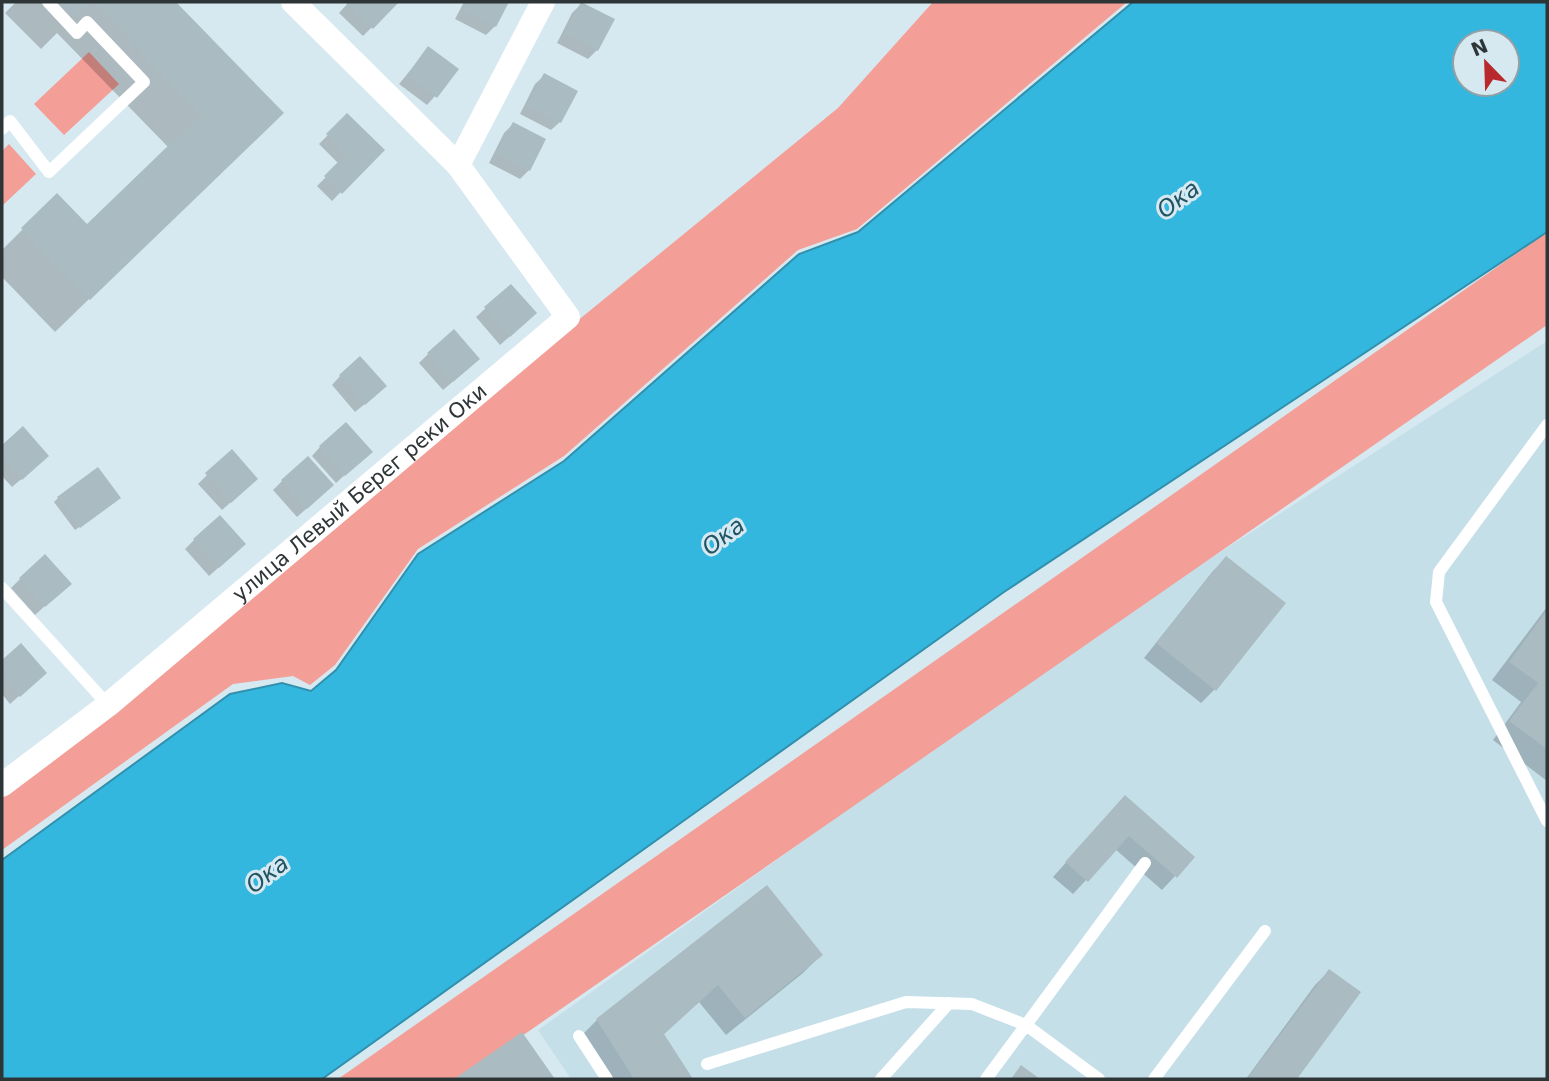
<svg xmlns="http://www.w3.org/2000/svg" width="1549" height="1081" viewBox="0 0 1549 1081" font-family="'DejaVu Sans',sans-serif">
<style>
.built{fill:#c5dfe9}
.green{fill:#f39e97}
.water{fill:#34b7df;stroke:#3290ad;stroke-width:2;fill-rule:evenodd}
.shadow{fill:#0003}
.building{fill:#aabbc1}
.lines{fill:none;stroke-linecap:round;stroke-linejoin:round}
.service{stroke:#fff;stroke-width:12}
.minor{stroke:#fff;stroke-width:24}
.labels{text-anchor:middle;stroke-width:6;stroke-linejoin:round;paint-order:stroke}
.street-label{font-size:21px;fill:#2e3537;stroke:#d7e9f0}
.water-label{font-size:23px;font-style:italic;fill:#205465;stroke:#d7e9f0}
</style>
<rect width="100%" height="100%" fill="#d7e9f0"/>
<!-- built -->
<path class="built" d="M1547,341V1079H571L538,1030L1095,633Z"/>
<!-- green -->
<path class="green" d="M933,2H1127L857,229L798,250L564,456L418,549L335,665L310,685L293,676L233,684L2,850V791L838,108Z
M89,52L119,84L64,135L34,104Z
M9,144L36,174L3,205L2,151Z
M1547,232V325L460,1079H338Z"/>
<!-- water -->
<path class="water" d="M1133,2H1547V232L1004,592L322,1079H2V860L230,694L282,683L311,691L336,670L418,554L564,461L799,254L858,232ZM1465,42H1507V84H1465Z"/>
<!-- shadow -->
<path class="shadow" d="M16,2H174L281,113L55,332L2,277V250L57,195L87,227L169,148L57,33L41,49L5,13Z
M349,2H397L363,36L339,13Z
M464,2H507L495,26L486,35L455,19Z
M581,4L597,50L588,59L557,43L572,13Z
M428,49L435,96L427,105L399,84Z
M544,76L560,122L551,130L520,114L535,84Z
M347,116L382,150L332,201L317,186L339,164L319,144Z
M513,124L529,170L520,179L489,163L504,133Z
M510,286L526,322L500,345L476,317Z
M428,354L469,368L443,390L419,363Z
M340,376L376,395L355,412L332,385Z
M23,429L38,465L12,487L2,476V447Z
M320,447L361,460L336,483L312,456Z
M207,475L247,488L222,510L198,484Z
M282,481L323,494L297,517L273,490Z
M58,498L115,502L75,530L54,502Z
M194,540L235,553L209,576L185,549Z
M1226,558L1214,690L1201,703L1144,658L1213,571Z
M20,579L60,592L35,615L11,588Z
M1547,607V781L1493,740L1521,702L1492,680Z
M21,646L36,681L10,704L2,694V663Z
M1112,811L1175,876L1162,890L1115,849L1073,894L1053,877Z
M766,888L821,955L803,973L726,1035L699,1002L663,1035L691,1079H604L579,1038L597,1020Z
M1329,971L1359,993L1295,1079H1246L1315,985Z"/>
<!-- building -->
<path class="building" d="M61,2H91L75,17Z
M93,2H176L284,113L90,300L21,228L57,193L87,224L201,114Z
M345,2H399L373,29Z
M466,2H509L496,27L462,9Z
M581,2L615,19L598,51L565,34Z
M428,46L459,69L437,98L407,75Z
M544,73L578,91L561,123L527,105Z
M347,113L385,150L342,194L324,176L346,154L326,134Z
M513,122L546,139L530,171L496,153Z
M511,284L537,313L510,337L484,307Z
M454,329L480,359L453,382L427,353Z
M360,356L387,386L365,405L339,375Z
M346,422L373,452L345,476L319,446Z
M23,426L49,456L22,480L2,457V445Z
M232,449L258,479L231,503L205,473Z
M308,456L334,485L307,509L281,480Z
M98,467L121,498L80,528L57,497Z
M220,515L246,544L219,568L193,539Z
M45,554L72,584L45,607L19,578Z
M1226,556L1286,603L1216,691L1156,643Z
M1547,610V749L1509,721L1538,683L1509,662Z
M21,643L47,673L20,697L2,676V660Z
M1125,795L1195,857L1177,878L1129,836L1088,882L1065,862Z
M767,885L823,955L745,1018L718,985L664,1034L693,1079H634L596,1019Z
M1329,969L1361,992L1297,1079H1247Z
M522,1032L555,1079H454Z
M1021,1065L1040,1079H1011Z"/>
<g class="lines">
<!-- service -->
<path class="service" d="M2,129L10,121L49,172L144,82L87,22L77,33L48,2
M1547,425L1439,572L1436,602L1547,821
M2,588L108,705
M579,1036L607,1079
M707,1064L906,1002L972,1004L1026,1025L1145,863
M881,1079L949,1003
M986,1079L1026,1025L1099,1079
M1154,1079L1265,931"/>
<!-- minor -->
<g class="minor">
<path d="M458,165L543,2"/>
<path id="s1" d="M2,785L108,705L568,317L458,165L293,2"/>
</g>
</g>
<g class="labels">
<!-- street labels -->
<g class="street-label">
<text dy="7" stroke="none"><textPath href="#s1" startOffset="462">улица Левый Берег реки Оки</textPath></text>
</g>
<!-- water labels -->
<g class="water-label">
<text transform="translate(1178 199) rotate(-37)" y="8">Ока</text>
<text transform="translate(723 536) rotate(-37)" y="8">Ока</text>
<text transform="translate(267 874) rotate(-37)" y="8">Ока</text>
</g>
</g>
<!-- border -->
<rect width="1549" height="1081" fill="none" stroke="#2e3537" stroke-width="7"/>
<!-- north arrow -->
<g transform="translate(1486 63) rotate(337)"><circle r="33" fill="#d7e9f0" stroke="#93a1a6" stroke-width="2"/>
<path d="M0-5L12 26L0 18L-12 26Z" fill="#b8292d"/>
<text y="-10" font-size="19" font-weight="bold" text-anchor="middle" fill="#2e3537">N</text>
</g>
</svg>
